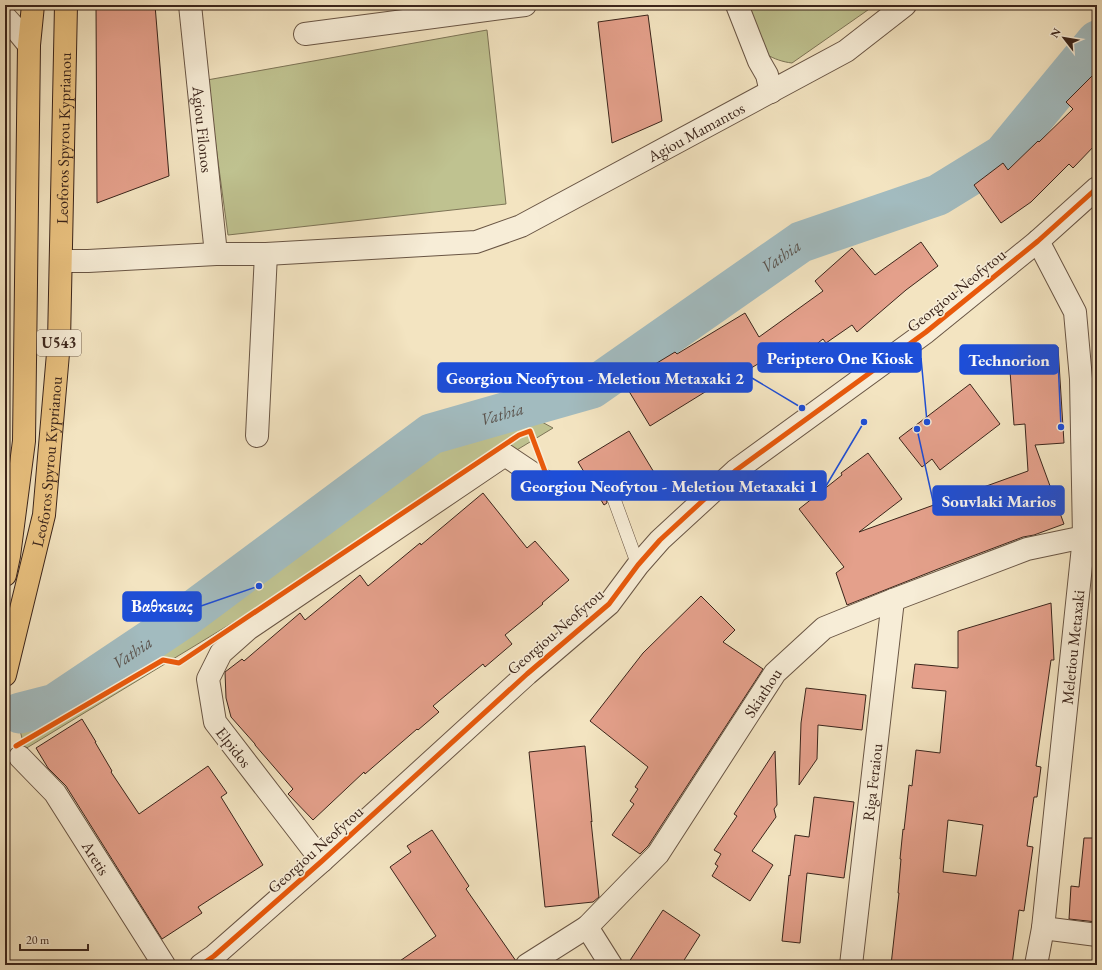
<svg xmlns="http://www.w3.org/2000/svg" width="1102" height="970" viewBox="0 0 1102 970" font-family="'EB Garamond',serif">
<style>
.green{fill:#bfc290;stroke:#7d7456}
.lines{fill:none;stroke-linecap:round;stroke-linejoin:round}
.river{stroke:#a2bbbf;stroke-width:41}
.building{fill:#e4a08b;stroke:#3b251b;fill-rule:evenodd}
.service-casing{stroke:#695544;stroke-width:14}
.minor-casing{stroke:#695544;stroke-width:24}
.tertiary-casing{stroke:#695544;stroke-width:24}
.primary-casing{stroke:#3b251b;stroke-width:24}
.service{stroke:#f7edd7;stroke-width:13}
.minor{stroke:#f7edd7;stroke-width:22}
.tertiary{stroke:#f7edd7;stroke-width:22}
.primary{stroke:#eac280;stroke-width:22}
.cycleway-casing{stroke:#f7edd7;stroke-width:8}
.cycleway{stroke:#e8590c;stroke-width:5}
.labels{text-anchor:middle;stroke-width:3.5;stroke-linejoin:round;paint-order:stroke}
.shield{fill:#f7edd7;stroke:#736153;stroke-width:1}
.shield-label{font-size:15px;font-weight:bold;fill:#3b251b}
.street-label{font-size:16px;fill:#3b251b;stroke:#f7edd7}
.water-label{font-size:17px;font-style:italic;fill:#5a524c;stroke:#f7edd7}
.leader{fill:none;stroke:#1d4ed8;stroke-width:1.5}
.callout-dot{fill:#1d4ed8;stroke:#f7edd7;stroke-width:1.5}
.callout{fill:#1d4ed8;stroke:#1d4ed8;stroke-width:1.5}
.callout-label{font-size:17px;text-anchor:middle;font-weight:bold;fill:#fff}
</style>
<rect width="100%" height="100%" fill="#f3e4c1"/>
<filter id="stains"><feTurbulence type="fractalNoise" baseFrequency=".005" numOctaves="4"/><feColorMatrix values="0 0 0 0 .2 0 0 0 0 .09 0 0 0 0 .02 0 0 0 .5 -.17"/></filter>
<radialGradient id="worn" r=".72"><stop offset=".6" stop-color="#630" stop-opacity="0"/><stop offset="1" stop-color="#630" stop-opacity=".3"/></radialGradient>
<!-- green -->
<path class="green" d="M746,5H875L792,63C783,62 774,59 766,54C762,50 749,13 746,5Z
M487,30L506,204L228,235L207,80Z
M529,415L553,428L25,749L19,727L434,445Z"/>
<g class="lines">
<!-- river -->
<path class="river" id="s1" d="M20,713L55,704L182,619L431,434L592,388L801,242L938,195L1003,155L1097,41"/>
</g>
<!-- building -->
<path class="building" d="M96,5H155L169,176L97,203Z
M648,15L662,121L612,143L598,22Z
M1097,71V143L1073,168L1069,164L1031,202L1001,223L974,185L1003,163L1008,170L1038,141L1039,142L1073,109L1066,102Z
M921,242L938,266L906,290L857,332L852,325L826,343L823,339L799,358L789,345L720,387L718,384L650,426L624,383L675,352L677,354L745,313L759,337L823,291L815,281L852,248L875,275Z
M1058,347L1064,443L1035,445L1064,524L1034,535L1023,537L938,569L847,605L836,573L844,567L799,509L842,475L841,473L868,453L902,499L859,532L1028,471L1025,424L1014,425L1010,371L1022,370L1021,350Z
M970,384L1000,424L940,470L932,459L922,467L899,438Z
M629,431L655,474L620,495L616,491L611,492L608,494L606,497L607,503L604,505L578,462Z
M483,493L527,548L535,541L569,580L542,603L543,604L505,635L512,644L485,667L483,664L433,706L439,712L418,730L417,729L365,774L364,772L313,820L288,794L293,789L255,745V744L231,717L226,698L225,672L242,659L244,661L300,613L305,620L360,575L368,586L420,543L421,545Z
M701,596L735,630L723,642L763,669L648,846L640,854L612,835L634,804L630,801L638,789L635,787L648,767L590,721L643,653Z
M1051,603L1054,660H1051L1036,766L1041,767L1037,797H1034L1027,846L1033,847L1024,911L1019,910L1012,965H891L899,893H898L901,859H900L903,829L904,830L909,785L912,786L916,750L940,753L946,691L912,688L915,664L958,668V631ZM948,820L983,825L976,876L943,872Z
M806,688L866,695L862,730L818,725L817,759L799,785L801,723Z
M82,719L96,742H95L112,771L111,772L139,814L208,766L227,793L221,797L263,865L198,907L202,913L162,939L66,786L48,768L36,748Z
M585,746L592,822L591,821L599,897L593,902L545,907L529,752Z
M775,751L777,805L774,809L776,817L752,851L773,865L750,901L712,876L718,866L715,864L721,854L714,850L737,816L734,814Z
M814,797L854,802L844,878L807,873L800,943L782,941L789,875L790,876L795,835L809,837Z
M432,830L469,886L466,889L516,961L515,965H394L436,936L390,867L411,852L407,846Z
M1084,838H1097V922L1069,919L1071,886L1079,887Z
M663,910L700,935L681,965H627Z"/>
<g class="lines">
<defs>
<path id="service" d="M614,499L638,565"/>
<g id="minor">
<path id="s2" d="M190,5L216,254"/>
<path d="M737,5L759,61L767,75L771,92"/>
<path d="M305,34L525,5"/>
<path id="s3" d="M61,261H88L216,254H266L476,242L521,226L846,51L905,5"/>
<path d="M257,436L266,254"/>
<path id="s4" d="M20,757L55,793L164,965"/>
<path d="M322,861L215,722L208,679L221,653L248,629L505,455L550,485"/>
<path d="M587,927L611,965"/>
<path d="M1043,928L1097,935"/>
<path id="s5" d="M527,965L587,927L658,854L775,673L824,628L893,600L1027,549L1084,537"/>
<path id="s6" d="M851,965L893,600"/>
<path id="s7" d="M1036,965L1043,928L1084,537L1081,379L1075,312L1038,241"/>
</g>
<path id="tertiary" d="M5,17L15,28L29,45
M201,965L214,956L322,861L527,674L609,604L638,565L660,540L735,471L926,332L1038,241L1097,188"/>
<g id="primary">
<path d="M5,575L9,556L24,441L29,45L33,5"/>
<path id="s8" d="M5,675L44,515L59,342L66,5"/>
</g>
</defs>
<!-- service casing -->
<use href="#service" class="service-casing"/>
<!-- minor casing -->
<use href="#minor" class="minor-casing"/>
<!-- tertiary casing -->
<use href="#tertiary" class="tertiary-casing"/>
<!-- primary casing -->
<use href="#primary" class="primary-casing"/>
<!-- service -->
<use href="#service" class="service"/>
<!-- minor -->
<use href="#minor" class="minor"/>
<!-- tertiary -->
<use href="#tertiary" class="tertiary"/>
<!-- primary -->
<use href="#primary" class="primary"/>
<defs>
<path id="cycleway" d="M16,746L163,660L179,663L519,435L530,431L550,485
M201,965L214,956L322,861L527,674L609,604L638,565L660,540L735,471L926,332L1038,241L1097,188"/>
</defs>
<!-- cycleway casing -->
<use href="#cycleway" class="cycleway-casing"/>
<!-- cycleway -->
<use href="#cycleway" class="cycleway"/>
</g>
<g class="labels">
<!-- shield labels -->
<rect class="shield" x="37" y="330" width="44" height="26" rx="3"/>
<g class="shield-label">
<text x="59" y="348">U543</text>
</g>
<!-- street labels -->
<g class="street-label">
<text dy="6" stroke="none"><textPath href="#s2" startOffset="125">Agiou Filonos</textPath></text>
<text dy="6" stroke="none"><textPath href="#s3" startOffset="662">Agiou Mamantos</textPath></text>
<text dy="6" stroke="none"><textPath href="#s8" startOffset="542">Leoforos Spyrou Kyprianou</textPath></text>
<text transform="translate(956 290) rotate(-39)" y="6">Georgiou Neofytou</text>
<text dy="6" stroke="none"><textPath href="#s8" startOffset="218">Leoforos Spyrou Kyprianou</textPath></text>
<text transform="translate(555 631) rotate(-41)" y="6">Georgiou Neofytou</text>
<text dy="6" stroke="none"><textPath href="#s7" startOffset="320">Meletiou Metaxaki</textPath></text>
<text dy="6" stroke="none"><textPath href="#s5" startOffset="365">Skiathou</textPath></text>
<text transform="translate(234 747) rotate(52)" y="6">Elpidos</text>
<text dy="6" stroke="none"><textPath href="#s6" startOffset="184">Riga Feraiou</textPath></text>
<text transform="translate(315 849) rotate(-42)" y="6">Georgiou Neofytou</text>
<text dy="6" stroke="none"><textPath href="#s4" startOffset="127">Aretis</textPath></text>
</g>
<!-- water labels -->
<g class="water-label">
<text dy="6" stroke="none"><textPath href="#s1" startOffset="897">Vathia</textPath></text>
<text dy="6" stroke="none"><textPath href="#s1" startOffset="573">Vathia</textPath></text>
<text dy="6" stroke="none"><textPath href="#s1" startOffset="129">Vathia</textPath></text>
</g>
</g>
<!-- callouts -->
<path class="leader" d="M927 422L921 358M1061 427L1058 360M802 408L752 378M864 422L826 486M917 429L933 501M259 586L201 606"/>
<g class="callout-dot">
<circle cx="927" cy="422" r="4"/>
<circle cx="1061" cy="427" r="4"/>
<circle cx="802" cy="408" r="4"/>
<circle cx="864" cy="422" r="4"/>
<circle cx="917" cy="429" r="4"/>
<circle cx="259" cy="586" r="4"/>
</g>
<g class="callout">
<rect x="758" y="343" width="163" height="29" rx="4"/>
<rect x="960" y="345" width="98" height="29" rx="4"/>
<rect x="438" y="363" width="314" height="29" rx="4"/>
<rect x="512" y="471" width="314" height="29" rx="4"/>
<rect x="933" y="486" width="131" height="29" rx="4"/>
<rect x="123" y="592" width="78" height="29" rx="4"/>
</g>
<g class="callout-label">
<text x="840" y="364">Periptero One Kiosk</text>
<text x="1009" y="366">Technorion</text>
<text x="595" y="384">Georgiou Neofytou - Meletiou Metaxaki 2</text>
<text x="669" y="492">Georgiou Neofytou - Meletiou Metaxaki 1</text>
<text x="999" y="507">Souvlaki Marios</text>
<text x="162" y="612">Βαθκειας</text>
</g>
<!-- margin -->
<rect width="1102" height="970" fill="none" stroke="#f3e4c1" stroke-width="20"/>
<rect x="6" y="6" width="1090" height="958" fill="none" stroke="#3b251b" stroke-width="2"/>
<rect x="10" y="10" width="1082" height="950" fill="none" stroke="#3b251b"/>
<!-- north arrow -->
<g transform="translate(1064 38) rotate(301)" stroke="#f7edd7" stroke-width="3" paint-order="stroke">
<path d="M0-3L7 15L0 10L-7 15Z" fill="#3b251b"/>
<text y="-6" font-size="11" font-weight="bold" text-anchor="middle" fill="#3b251b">N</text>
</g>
<!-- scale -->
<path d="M20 944v6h68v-6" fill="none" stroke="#3b251b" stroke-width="2"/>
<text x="26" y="944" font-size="12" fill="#3b251b" stroke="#f7edd7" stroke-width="3" paint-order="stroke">20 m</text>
<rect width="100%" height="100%" filter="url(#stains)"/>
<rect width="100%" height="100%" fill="url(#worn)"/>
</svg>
